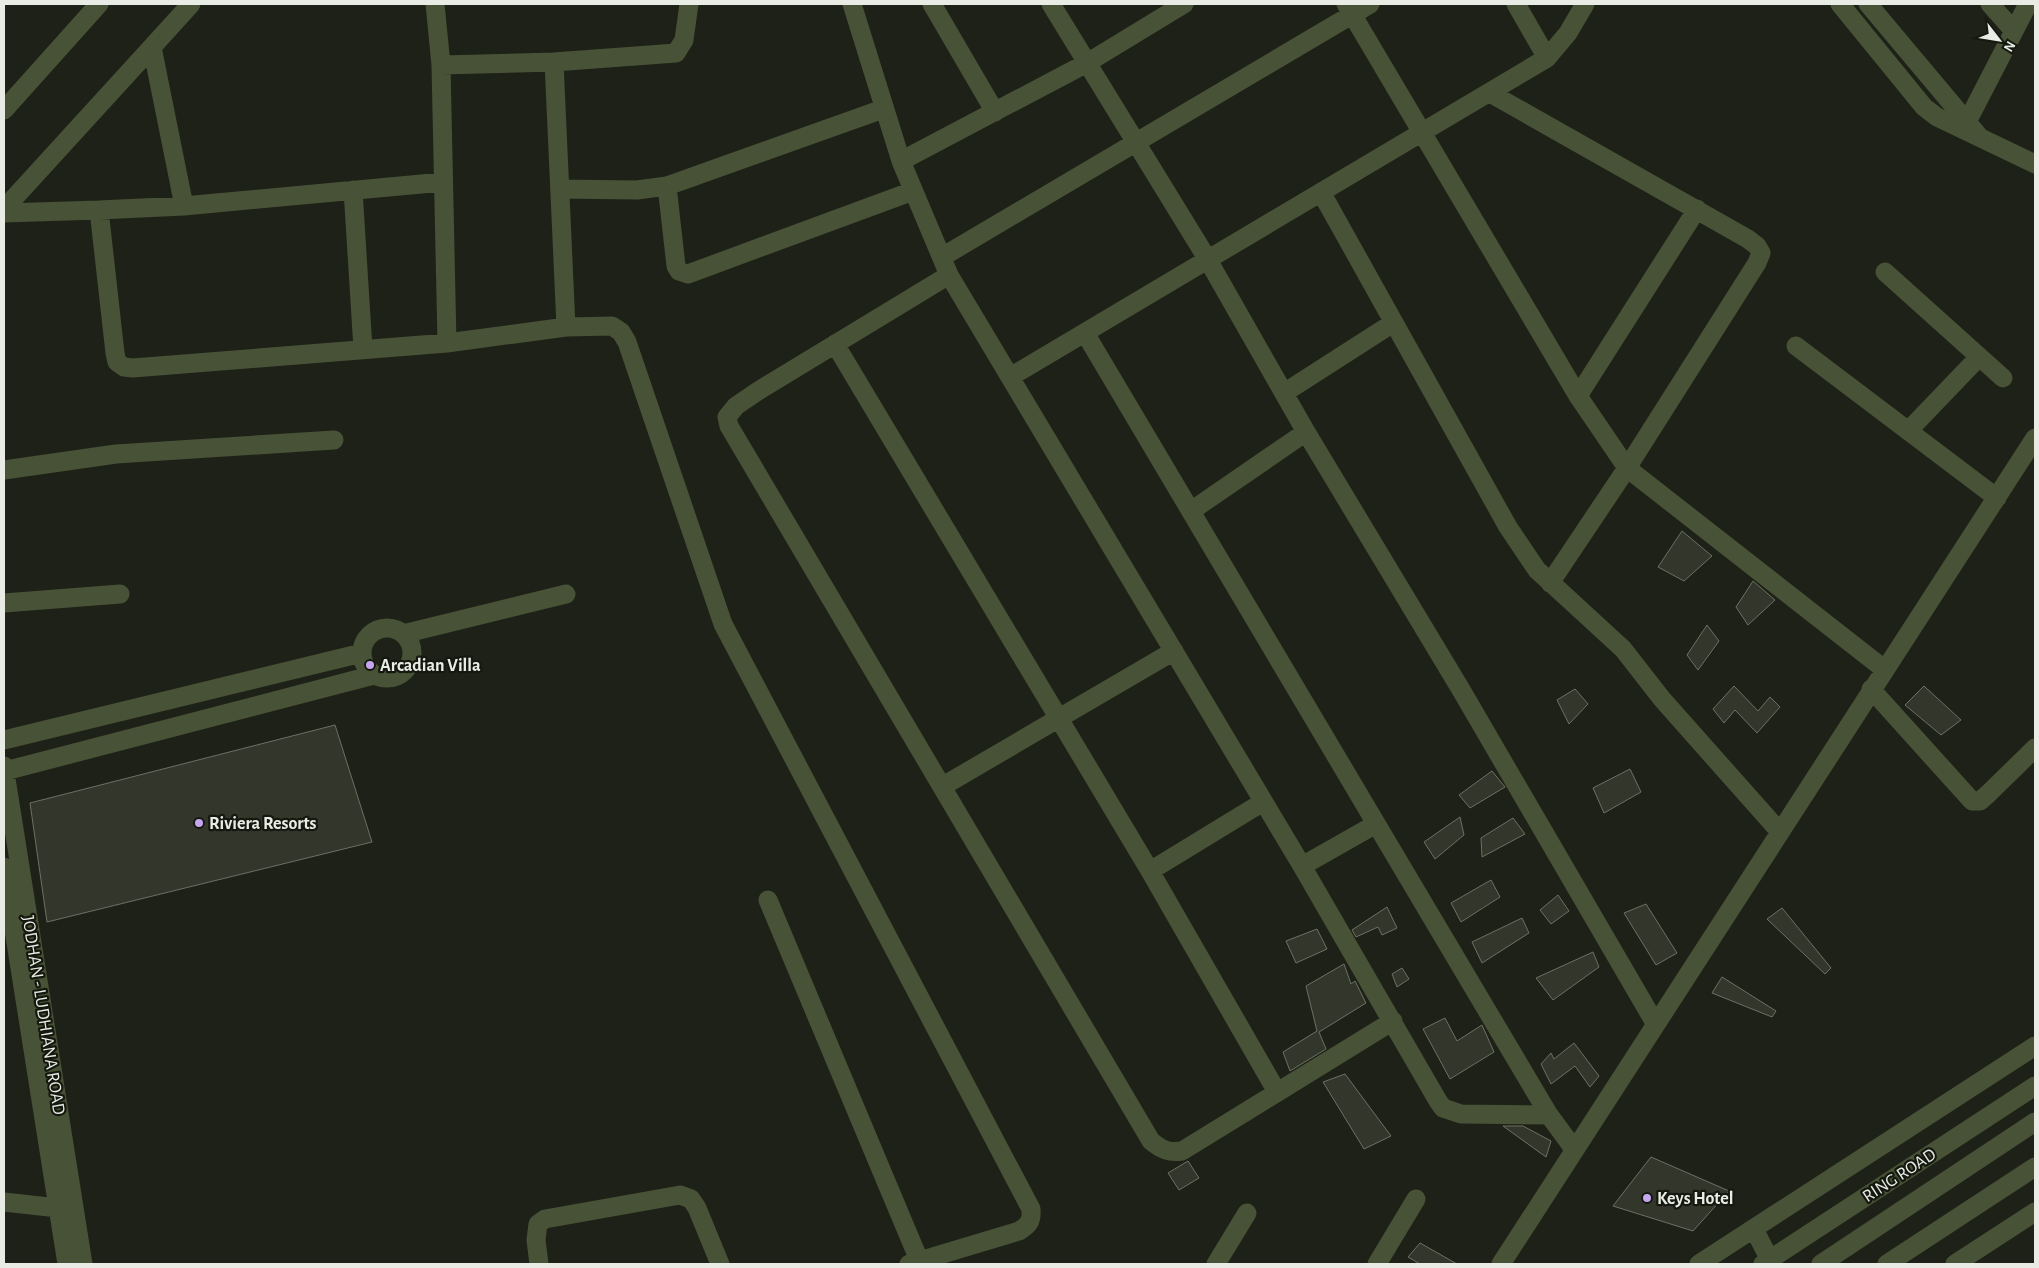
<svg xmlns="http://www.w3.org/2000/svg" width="2039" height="1268" viewBox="0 0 2039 1268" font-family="'Alegreya Sans',sans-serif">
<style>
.building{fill:#33372b;stroke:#6c7164}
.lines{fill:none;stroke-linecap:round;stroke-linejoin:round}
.minor{stroke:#485236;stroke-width:19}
.poi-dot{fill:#c6a6f0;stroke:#14180e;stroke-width:2}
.labels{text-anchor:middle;stroke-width:4.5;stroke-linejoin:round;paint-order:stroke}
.poi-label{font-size:18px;font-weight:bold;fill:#e9ece5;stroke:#14180e;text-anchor:start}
.street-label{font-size:18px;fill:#e9ece5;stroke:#14180e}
</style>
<rect width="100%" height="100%" fill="#1e2117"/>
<!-- building -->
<path class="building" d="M1682,531L1712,556L1684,581L1658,567Z
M1753,581L1775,600L1748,625L1736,607Z
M1707,625L1719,641L1698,670L1687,655Z
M1734,686L1758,711L1770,697L1780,707L1757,733L1735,710L1724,723L1713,709Z
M1924,686L1961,720L1941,735L1905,705Z
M1575,689L1588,704L1569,724L1557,700Z
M335,725L372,842L47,922L30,803Z
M1630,769L1641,792L1604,813L1593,788Z
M1492,771L1505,787L1470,808L1459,795Z
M1460,817L1464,835L1435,859L1424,842Z
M1513,818L1525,834L1482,857L1481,838Z
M1491,880L1500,897L1461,922L1451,903Z
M1558,895L1569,911L1551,924L1540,910Z
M1646,904L1677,953L1656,965L1624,913Z
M1387,907L1397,928L1382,935L1378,927L1356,937L1352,930Z
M1782,908L1831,968L1825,974L1767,919Z
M1522,918L1529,933L1482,963L1472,942Z
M1317,929L1327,949L1296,963L1286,941Z
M1593,952L1599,967L1553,1000L1536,978Z
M1344,964L1351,984L1355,981L1366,1003L1319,1032L1326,1049L1290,1071L1283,1052L1317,1031L1306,986Z
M1402,968L1409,979L1397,987L1392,974Z
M1722,977L1776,1011L1772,1017L1712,993Z
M1445,1018L1457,1041L1482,1025L1494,1052L1450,1079L1423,1029Z
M1574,1043L1599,1076L1590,1087L1575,1066L1551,1084L1541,1064L1551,1053L1554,1059Z
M1345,1074L1391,1136L1364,1149L1323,1082Z
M1503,1126H1523L1551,1141L1546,1157Z
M1651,1157L1729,1191L1693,1231L1613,1206Z
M1188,1161L1199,1178L1179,1190L1168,1173Z
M1420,1243L1457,1264H1420L1408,1257Z"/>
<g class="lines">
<!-- minor -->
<path class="minor" d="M435,4L441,65
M852,4L901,161
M932,4L995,112
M1051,4L1208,260L1306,432L1460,688L1655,1023
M1184,4L1087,63L901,161L949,275L1302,866L1438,1101L1443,1108L1461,1114L1549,1115
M1346,4L1578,396L1627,468L1884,669
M1840,4L1924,107L1937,117L2035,164
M1868,4L1978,135
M1990,4L2014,31
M152,47L191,4
M1547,58L1568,33L1585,4
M554,62L676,53L684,40L689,4
M1490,93L1748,239L1757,246L1761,253L1757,263L1627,468L1550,583
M883,109L667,186L676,266L679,271L688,274L913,191
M4,110L99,4
M1967,122L2028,4
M560,189L637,190L667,186
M353,190L363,349
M1321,192L1508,527L1537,570L1623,649L1662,699L1780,832
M4,209L152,47L184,206
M99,210L184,206L443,182
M4,213L99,210L115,353L117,362L124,367L133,368L447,343L566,327L612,326L621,332L627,342L723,624L1031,1209C1032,1221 1029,1225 1019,1231L909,1264
M942,257L1370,4
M1885,272L2003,378
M949,275L758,391L736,406L727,417L729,426L1151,1141C1162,1150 1169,1153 1182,1151L1393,1021
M1085,333L1549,1115L1574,1149
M447,343L441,65L554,62L566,327
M835,344L1150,871L1277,1092
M1796,346L1997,498
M1010,377L1547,58L1516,4
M1284,393L1393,323
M1578,396L1697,209
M1908,431L1979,357
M4,470L116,454L334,440
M1191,511L1306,432
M4,603L120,594
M362 653a25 25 0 1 1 50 0a25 25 0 1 1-50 0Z
M403,634L566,594
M1871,689L1972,801H1980L1988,794L2035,748
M4,740L362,653
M4,766L83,1264
M5,771L374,675
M943,786L1174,651
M1302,866L1376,824
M4,867L67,1264
M1150,871L1263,802
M768,900L919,1260L926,1264
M4,1202L58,1208
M1754,1229L1770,1260
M539,1264L536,1240L538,1224L545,1219L680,1195L691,1199L697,1208L720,1264
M1216,1264L1247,1213
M1377,1264L1416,1199
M1501,1264L2035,438
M1699,1264L2035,1046
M1763,1264L2035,1086
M1821,1264L2035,1122
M1887,1264L2035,1167
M1955,1264L2035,1212"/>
</g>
<!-- markers -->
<g class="poi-dot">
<circle cx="370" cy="665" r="5"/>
<circle cx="199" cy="823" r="5"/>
<circle cx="1647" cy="1198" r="5"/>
</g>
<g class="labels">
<!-- poi labels -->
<g class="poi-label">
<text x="380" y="671">Arcadian Villa</text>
<text x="209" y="829">Riviera Resorts</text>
<text x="1657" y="1204">Keys Hotel</text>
</g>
<!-- street labels -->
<g class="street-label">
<text transform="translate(44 1015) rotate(81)" y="6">JODHAN - LUDHIANA ROAD</text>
<text transform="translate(1899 1175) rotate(-33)" y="6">RING ROAD</text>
</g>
</g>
<!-- border -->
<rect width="2039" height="1268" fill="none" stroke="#e9ece5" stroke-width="10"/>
<!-- north arrow -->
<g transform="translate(1999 40) rotate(121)" stroke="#14180e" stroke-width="4" paint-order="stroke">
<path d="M0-4L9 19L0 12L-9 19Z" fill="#e9ece5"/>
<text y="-8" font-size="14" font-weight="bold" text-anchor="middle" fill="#e9ece5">N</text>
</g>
</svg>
